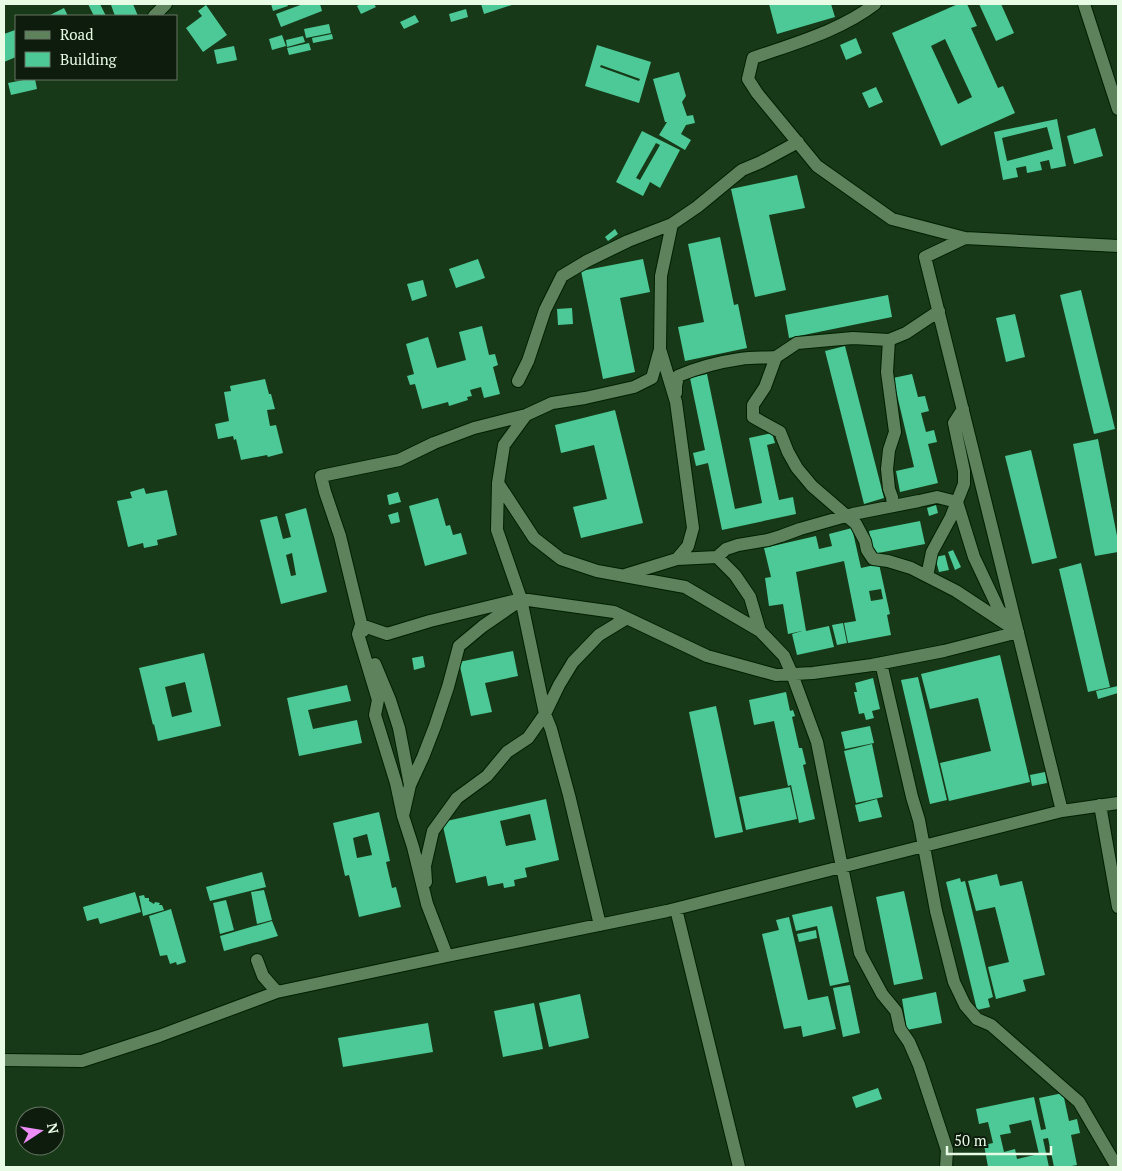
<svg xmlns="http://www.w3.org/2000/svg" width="1122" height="1171" viewBox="0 0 1122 1171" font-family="'PT Serif',serif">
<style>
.building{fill:#4cc997;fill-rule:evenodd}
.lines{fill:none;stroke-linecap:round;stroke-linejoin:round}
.minor-casing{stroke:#002001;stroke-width:14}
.minor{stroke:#5d825c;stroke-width:12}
</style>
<rect width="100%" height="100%" fill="#173917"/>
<!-- building -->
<path class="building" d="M88,4H100L106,16H94Z
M115,4H133L138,16H115L111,5Z
M271,4H287L288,6L273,11Z
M303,4H320L322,11L281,27L276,14Z
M361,4H374L376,7L361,14L357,6Z
M481,4H515L484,14Z
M769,4H831L835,17L777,34Z
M958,4H967L977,26L971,28L998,88L1003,86L1015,113L941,146L892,33ZM945,39L972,97L958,104L931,46Z
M979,4H1001L1014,33L996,41Z
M206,5L227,35L203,52L186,28L202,16L198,11Z
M64,8L68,16H48Z
M466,9L468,17L451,22L449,14Z
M415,15L419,22L404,29L400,22Z
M329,24L331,33L306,38L304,29Z
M15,30L16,33V57L4,62V34Z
M332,34L333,39L313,43L312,38Z
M282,35L286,46L272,50L269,39Z
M303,36L305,42L287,47L286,40Z
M856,38L862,53L846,60L840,45Z
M309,43L311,50L289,55L287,48Z
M597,45L651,62L639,103L585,86ZM601,65L640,79L639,81L600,67Z
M234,46L237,60L217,64L214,50Z
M679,72L686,96L682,102L687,116L693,115L695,123L686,125L681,134L691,140L685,150L659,135L667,122H665L653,79Z
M29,79H35L37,89L11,95L8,83Z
M876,87L883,102L869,108L862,93Z
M1057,119L1066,166L1051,169L1049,160L1040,162L1042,170L1027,173L1026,166L1016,168L1018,177L1003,180L994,132ZM1047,127L1053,149L1007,161L1002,138Z
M1095,128L1103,156L1074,164L1067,136Z
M642,131L680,150L660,188L650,182L643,196L616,182ZM656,143L660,145L640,180L636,178Z
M797,175L805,208L769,215L786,290L755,297L731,189Z
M615,229L618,234L608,241L605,237Z
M720,237L734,305L738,304L747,348L685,361L678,327L704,322L688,244Z
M478,259L485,278L456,288L449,269Z
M643,259L650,292L620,298L635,372L603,379L581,271Z
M423,280L427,296L412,301L407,284Z
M1081,290L1115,429L1094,434L1060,295Z
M888,295L892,317L789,338L785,315Z
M572,308L573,324L558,325L557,309Z
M1015,314L1025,357L1006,362L996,318Z
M482,326L489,355L495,354L498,365L493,367L500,394L484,398L481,387L470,390L472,396L467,397L468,400L449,406L448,402L422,409L415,384L410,385L407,376L414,374L406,344L428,337L437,368L466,360L459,332Z
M845,346L884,498L864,504L825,351Z
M707,374L735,509L762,503L749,438L772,433L775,443L767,445L779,500L793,497L796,514L722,530L708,463L696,466L693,453L705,450L690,378Z
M912,374L918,397L925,396L929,411L921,413L926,432L934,430L937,442L928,444L938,483L900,492L896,471L914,467L893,378Z
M265,379L269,394H271L275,409L267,410L270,426L276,425L283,453L268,457L267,455L241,460L236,439L234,440L233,436L218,439L215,424L229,421L224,392L231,391L230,386Z
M615,410L643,523L581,538L573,507L607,499L594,445L561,453L555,425Z
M1098,439L1118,541V552L1095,556L1073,444Z
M1031,450L1057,558L1032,564L1005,456Z
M144,488L146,494L167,490L177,535L157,540L158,545L144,548L143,543L128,547L117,501L132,498L130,492Z
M398,492L401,502L389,505L387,495Z
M438,498L446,526L450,525L453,535L461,533L467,554L425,566L409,506Z
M936,505L938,513L929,516L927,508Z
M306,508L327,592L281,604L260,520L277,516L283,539L291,537L285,514ZM292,553L296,575L291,576L286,555Z
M398,512L400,522L391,524L388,515Z
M920,521L925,544L873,554L869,531Z
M852,528L861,568L879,564L890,614L887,615L891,635L848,643L844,623L856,621L844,561L796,572L806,631L829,626L834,647L797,655L792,634L802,631L788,634L783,604L769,606L765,578L771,577L764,548L816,536L819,549L832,546L829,534ZM881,589L883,599L871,601L869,591Z
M953,550L961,567L955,570L948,552Z
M945,555L949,570L939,572L935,557Z
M1081,563L1110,687L1088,692L1059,569Z
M843,623L847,643L837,645L832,625Z
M513,651L518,676L485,683L492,712L471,716L459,662Z
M204,653L221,726L158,741L154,724L153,725L139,668ZM185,682L192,712L172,717L165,687Z
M1000,655L1030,782L949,801L940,763L991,751L978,698L930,709L921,674Z
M423,656L425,667L414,670L412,658Z
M918,677L947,800L930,804L901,680Z
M873,678L880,709L872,711L874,718L866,720L864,713L859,714L854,692H857L855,683Z
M347,685L351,701L308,710L313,729L357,720L362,743L299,756L287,698Z
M1118,686V693L1098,699L1096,691Z
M786,692L790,711L793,710L795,716L792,717L799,748H802L806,764L803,765L815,819L799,823L791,785L788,786L774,721L754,725L749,700Z
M716,706L743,832L715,838L689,712Z
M870,726L874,743L845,749L841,732Z
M872,744L883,797L856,803L844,751Z
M1045,772L1047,783L1032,786L1030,775Z
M790,787L797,819L746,830L739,797Z
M546,799L559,860L525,868L527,877L514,880L515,886L504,888L503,883L488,886L486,876L456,883L442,822ZM530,814L536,840L506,846L500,821Z
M877,799L882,817L859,822L855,805Z
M379,812L390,861L386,862L392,888L396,887L401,907L359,917L349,875L345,876L333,823ZM367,834L372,855L357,858L353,838Z
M262,872L266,887L210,901L206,887Z
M997,874L1000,886L1022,881L1045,975L1023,980L1026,991L996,999L988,967L1009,962L995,907L976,911L968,881Z
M960,878L961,882L965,881L993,997L988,999L990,1007L977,1010L946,882Z
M264,890L272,920L257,924L251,892Z
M904,891L923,979L894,985L876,897Z
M135,892L141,912L100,924L98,918L87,921L83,907Z
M144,895L145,898H149V901L154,904L155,902L160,903L159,905H162L164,910L143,916L139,896Z
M226,900L234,930L220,934L213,903Z
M832,906L849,982L830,986L817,926L796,931L792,915Z
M171,909L186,962L177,965L176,962L170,964L167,955L160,956L149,916Z
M789,917L808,1000L828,996L836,1029L803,1037L801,1026L784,1029L762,934L779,930L776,920Z
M272,921L278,936L224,951L220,936Z
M816,930L817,938L799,942L797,934Z
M850,985L860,1033L843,1037L833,988Z
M936,992L942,1023L907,1030L902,999Z
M580,994L589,1038L549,1047L539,1003Z
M534,1003L543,1049L503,1057L494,1011Z
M428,1023L433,1052L343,1067L338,1038Z
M878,1088L882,1099L856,1108L852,1097Z
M1063,1093L1069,1121L1077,1119L1080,1133L1071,1135L1077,1165L1066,1167H1054L1048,1138L1043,1139L1049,1167H988L984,1145L993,1143L988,1122L979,1124L976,1109L1034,1097L1041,1130L1046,1129L1039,1098ZM1031,1120L1039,1154L1017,1159L1015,1149L1004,1152L1000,1135L1011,1133L1009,1125Z"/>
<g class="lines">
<defs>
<path id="minor" d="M875,4C840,31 795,43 753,58L748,79L757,93L817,166L892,219L965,238
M1084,4L1118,109
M154,16L166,4
M1118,246L965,238L925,257L1062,811L1118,803
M889,340L887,372L895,432L889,450L887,469L889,489L892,497L893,506
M518,381L528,361L545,310L562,276L587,261L628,241L672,224
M676,393V386L678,376C697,368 719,362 740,359C752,357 764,358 776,357
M526,415L504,445L498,483L497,530L521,599L545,714L551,729L569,795L600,925
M498,483L534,538L561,559L597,571L685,587L760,631L784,656L792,674L817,742L842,867L860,953L882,994L896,1011L900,1029L909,1042L919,1065L947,1150L946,1167
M717,557L726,549L738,545L768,540L781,536L800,529L853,514L919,501L937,497L957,502L974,557L999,610L1010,622
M677,559L717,557L735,575L750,597L760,631
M625,575L677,559L688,546L693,528L676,402L660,349
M927,576L932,552L951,517L964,484V471L954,423L963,409
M363,631L340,536L325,492L321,476L399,460L434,443L474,428L526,415L552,403L585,398L634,387L652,378L660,349L661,276L672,224L697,207L742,170L761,162L798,142
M881,663L912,797L919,820L936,911L954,982L965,1005L977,1019L991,1025L1079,1102L1117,1167
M375,664L390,700L399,728L410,785L403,816L413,847L427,904L447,956
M410,785L423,757L435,726L448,687L459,646L483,626L515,604
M1100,805L1118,907
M403,816L396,783L375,715L378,700L358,634L361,625L387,634L430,621L521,599L614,612L707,656L776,675L813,673L872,665L944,651L1018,632L956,591L911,568L888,561L873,559L867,550L865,541L856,524L812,486L797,468L788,452L780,432L753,417V405L765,387L776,357L797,343L853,338L889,340L906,333L939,311
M426,882L425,866L433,831L457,798L487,776L507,752L528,738L545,714L559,685L573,662L599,635L627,618
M676,909L739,1167
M257,960L263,976L277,992
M4,1060L82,1061L159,1036L277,992L447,956L667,911L1062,811"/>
</defs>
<!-- minor casing -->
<use href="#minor" class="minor-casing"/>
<!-- minor -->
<use href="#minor" class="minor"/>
</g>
<!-- border -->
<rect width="1122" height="1171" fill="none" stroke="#e7fbe5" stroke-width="10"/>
<!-- legend -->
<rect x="15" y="15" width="162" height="65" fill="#0e1c0d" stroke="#657563"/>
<rect x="25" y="31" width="25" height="8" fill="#5d825c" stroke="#657563"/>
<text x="60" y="40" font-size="15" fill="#e7fbe5">Road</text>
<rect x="25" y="52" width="25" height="15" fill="#4cc997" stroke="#657563"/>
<text x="60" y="65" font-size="15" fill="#e7fbe5">Building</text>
<!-- north arrow -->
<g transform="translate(40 1131) rotate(78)"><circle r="24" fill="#0e1c0d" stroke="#657563"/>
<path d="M0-4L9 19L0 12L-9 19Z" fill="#ee8cf8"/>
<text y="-8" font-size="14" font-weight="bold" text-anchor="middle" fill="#e7fbe5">N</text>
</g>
<!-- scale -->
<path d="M947 1146v8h104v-8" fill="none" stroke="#e7fbe5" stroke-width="2.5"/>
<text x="954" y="1146" font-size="15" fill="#e7fbe5" stroke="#0e1c0d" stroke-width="4" paint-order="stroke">50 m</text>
</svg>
